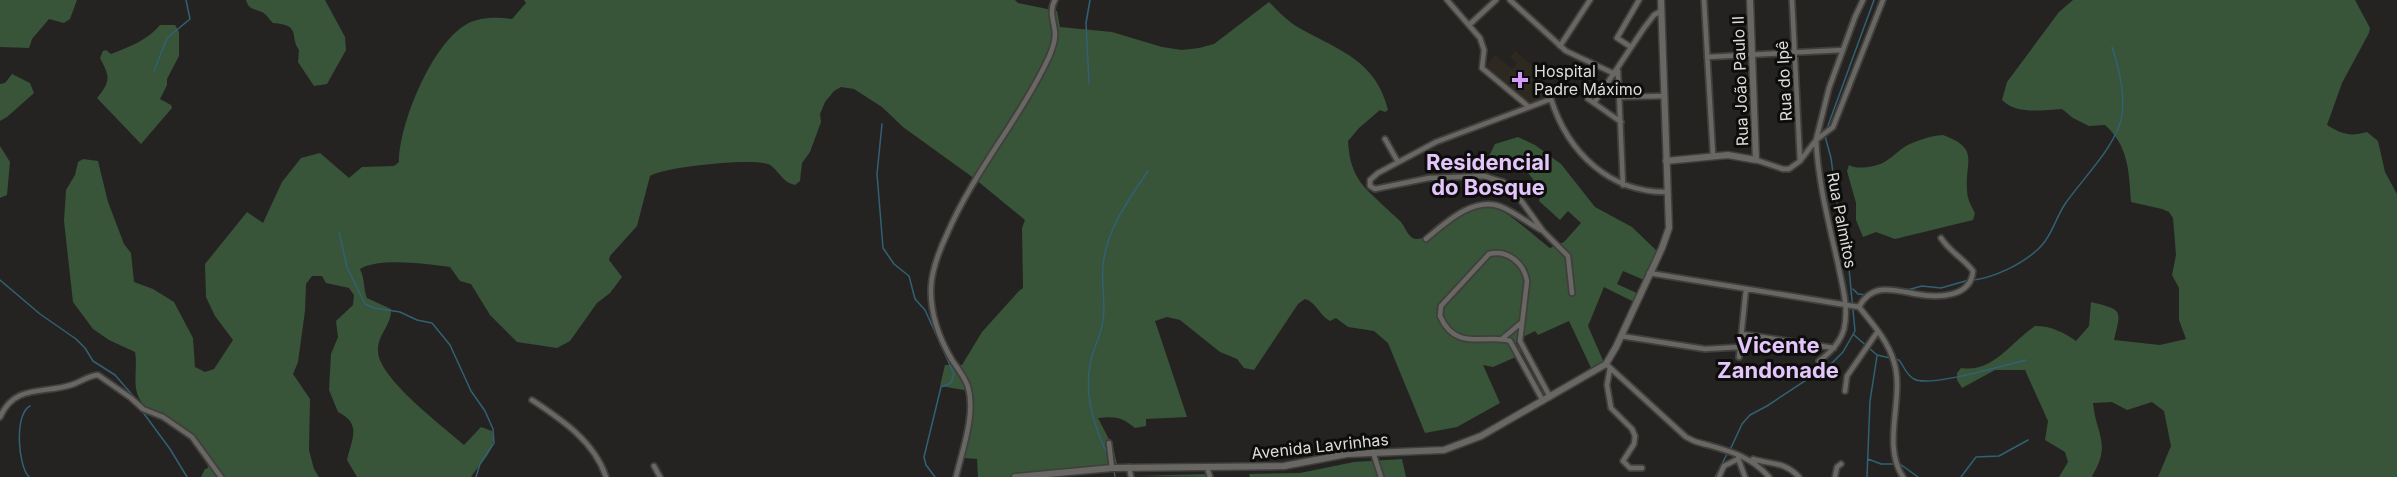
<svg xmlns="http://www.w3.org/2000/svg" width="2397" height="477" viewBox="0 0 2397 477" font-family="Inter,sans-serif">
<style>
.built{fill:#2d2921}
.green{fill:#385439}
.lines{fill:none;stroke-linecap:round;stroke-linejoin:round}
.stream{stroke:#316175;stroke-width:1.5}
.minor-casing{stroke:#403f3c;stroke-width:8}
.tertiary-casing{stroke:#403f3c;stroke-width:9}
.minor{stroke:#686763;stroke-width:4.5}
.tertiary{stroke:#686763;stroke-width:6}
.poi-dot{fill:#d39cfc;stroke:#0d0d0c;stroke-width:2}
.labels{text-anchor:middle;stroke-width:6;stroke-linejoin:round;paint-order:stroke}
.poi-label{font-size:16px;fill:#dedddb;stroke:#0d0d0c;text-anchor:start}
.street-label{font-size:16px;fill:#dedddb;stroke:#0d0d0c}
.district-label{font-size:22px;font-weight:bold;fill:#e4c6fd;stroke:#0d0d0c}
</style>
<rect width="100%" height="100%" fill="#252321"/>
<!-- built -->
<path class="built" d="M1515,51L1543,74L1533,86L1544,95L1534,107L1486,66L1495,55L1512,69L1517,63L1510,57Z"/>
<!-- green -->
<path class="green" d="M0,0H77L70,19L64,23L49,19L32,39L29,48L0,47Z
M246,0H325L345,37L346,50L327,84L314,86L298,62L299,50C289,36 302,25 273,23C269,19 266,14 262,12C253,8 249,10 246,0Z
M524,0H1015L1018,3L1057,11L1060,27L1112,32L1162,47L1182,50L1199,48L1214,44L1269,2C1279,12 1288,22 1301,29C1341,51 1376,61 1388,110L1385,112L1380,110L1359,128L1348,141C1349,156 1351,167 1359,180C1365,190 1391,212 1401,222C1405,227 1409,239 1416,239C1437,239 1462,207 1486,206C1503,205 1536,238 1550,248L1564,242L1581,223L1568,211L1560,220L1539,201L1542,190L1528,173L1489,156L1495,144L1518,137L1535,145L1561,164L1595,207L1632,227L1659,253L1644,280L1623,271L1617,284L1639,294L1634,302L1604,287L1588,326L1605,365L1593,372L1569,321L1538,335L1535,331L1517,340L1516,343L1521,351L1518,356L1493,367L1483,365L1500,403L1457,427L1425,433L1388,343L1374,331L1348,327L1336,318L1330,321C1320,316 1316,302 1305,299L1298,304L1254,370L1244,368L1237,359L1220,352L1180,320L1167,317L1155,321L1187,417L1146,419V426L1135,428C1122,417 1115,416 1098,418L1113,447L1118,468L1024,477H978L977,459L964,458L973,415L970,391L940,386L945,365H962L982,332L1019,291L1023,288L1022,228L1025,220L975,179L903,127L882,107L854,89L841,87L834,91L825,102L820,114L821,122L810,152L802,163L800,181L795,185C782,182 780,172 770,165C757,157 663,167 650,176L637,226L610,256L609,260L622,277L610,293L597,303L570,341L557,348L517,342L490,315L471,284L460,281L450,267C427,264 379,257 360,269C365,279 363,288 367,298L391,309C392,325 377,335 378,351C378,378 444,427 464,445L481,427L492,431C498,449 480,463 471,477H357L347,460C352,438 362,424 338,412L329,390L331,354L338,337L336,321L353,305L354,295L349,288L326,283L322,276H312L306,284L305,311L298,362L293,374L310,399L309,450L314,469L319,477H201L205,469L208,468C207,461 206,451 202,445C190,425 153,427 139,398C132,384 138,367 135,352L109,340L93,329L73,302L64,221L66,190L75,175L78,162L83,159L98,161L108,202L124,244L131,253L134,282L153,289L174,302L193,338L195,367L205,372L214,369L233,340L215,316L206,297L205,264L247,212L263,223L282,182L301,158L320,153L349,178L362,167L394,166L399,162C399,124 432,43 467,24C480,17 498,17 512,19L526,3Z
M2073,0H2355L2370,28L2369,33L2342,83L2327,125C2342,134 2350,137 2367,132L2378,141L2385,172L2397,194V477H2158L2171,446L2164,411L2152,402L2127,410L2112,402L2093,403C2096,435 2112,444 2092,476L2093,477H2059L2068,462L2065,452L2045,440L2048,421L2025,370H1995L1962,388L1957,380V373L1961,368C1993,373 2011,342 2035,326C2051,326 2063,332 2076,341L2089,326L2091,302C2124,310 2121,310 2114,340L2160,345L2186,339L2179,320V288L2172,275L2176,255L2173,218L2169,212L2162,209L2131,202C2129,173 2129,146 2105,125L2089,126L2073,118L2062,109C2042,110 2017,115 2002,100L2007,82L2059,12Z
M160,25H175L179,32V56L167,79V85L160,99L171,105L172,108L141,144L97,98C111,81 110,77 100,58L103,51L106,50L111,54C128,47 147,41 160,25Z
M12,74L30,83L34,93L7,117L0,121V84L5,83Z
M1943,135C1980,149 1965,159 1967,190C1967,198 1971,206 1975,213L1973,220L1895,239L1876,232L1863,237L1856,220V203L1847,171L1849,165C1858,170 1877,167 1886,161C1893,157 1899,150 1906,146C1918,140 1930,136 1943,135Z
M0,146L10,162L7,195L0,198Z
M1402,459L1406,477H1250L1249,474L1300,473L1354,462Z
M1210,474L1211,477L1134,476Z"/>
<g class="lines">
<!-- stream -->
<path class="stream" d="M154,71L167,38L190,19L186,0
M1089,83L1086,23L1090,0
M882,124L877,174L883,248L894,264L909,276L915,299L925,310L954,374L951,383L941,387L924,457L926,465L935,477
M1826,131L1874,0
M339,232L347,267L365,304L374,308L400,312L417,320L432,323L450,345L471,391L485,411L493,429L494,443L480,464L476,477
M0,280L40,314L76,339L85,348L93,361L115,375L135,398
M1974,280C1995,277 2020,265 2036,251C2051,239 2055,219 2065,204C2082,179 2117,146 2122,115C2125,92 2119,69 2112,47
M1853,289L1858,294L1867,295
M1907,290L1922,286L1941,288L1969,280
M1854,335L1877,355L1899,360C1904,366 1906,375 1914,379C1928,388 2006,365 2026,360
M142,411L170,449L187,477
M1730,450L1742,424L1750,415L1767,406L1832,363L1843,352L1855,331L1847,248L1837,203L1831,158L1825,136
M1109,458C1095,429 1084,397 1090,365C1092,350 1101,336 1103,321C1106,303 1101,284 1103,266C1106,230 1129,199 1148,171
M1868,459L1881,464H1895
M1900,464L1918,477
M1114,471L1115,477
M29,477C18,466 14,414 30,406
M1715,477L1727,454
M1867,477L1870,401L1877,356
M1961,477L1976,457L1999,456L2028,440"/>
<defs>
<path id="minor" d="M1447,0L1480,38L1484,50L1482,68L1529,107
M1510,0L1566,51L1615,74
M1704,0L1713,155
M1792,0L1800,161
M1469,25L1496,0
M1560,46L1590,0
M1631,47L1617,38L1639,0
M1707,57L1843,50
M1618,71L1623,185
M1619,97L1663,96
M1588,99L1594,103L1644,28L1654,15L1661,11
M1594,103L1621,122
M1385,139L1398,162
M1756,160L1783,169H1789L1800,161L1816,140L1829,88L1855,17L1863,0
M1426,239C1446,222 1476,194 1504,208C1517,214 1528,223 1541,230
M1649,273L1859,307
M1572,293L1568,256L1543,231L1517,195L1503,182L1484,176L1429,178L1375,189L1370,186V180L1378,173L1436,142L1551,99C1568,153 1610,193 1668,192
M1859,307C1872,323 1888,341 1894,362C1905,398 1881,444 1903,477
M1859,307C1872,282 1894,290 1916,294C1937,298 1971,298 1973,271C1963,258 1951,253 1941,238
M1742,334L1834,348
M1621,336L1705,349L1740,347
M1503,338L1521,323
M1739,357L1746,289
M1819,361C1830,353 1840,343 1844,329C1849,307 1842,285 1838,264C1829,224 1818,182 1816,140L1833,127L1883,0
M1606,364L1686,437L1694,441C1723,450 1748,453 1769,477
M1610,368L1607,385L1611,408L1632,429L1635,436L1634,444L1623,461L1630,468H1642
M1845,391L1847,376L1878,331
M532,400C562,420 594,441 606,477
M1543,401L1510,341C1487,333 1456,353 1440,316L1441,306L1489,254C1507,249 1524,263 1527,281L1520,341L1550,397
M0,417C15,384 43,394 71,385C81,382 87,376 98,375L131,398L143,409L163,417L192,437L221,477
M1109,443L1112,468
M1373,452L1381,477
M1738,458L1745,477
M1753,459C1772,465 1784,461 1799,477
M654,466L660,477
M1129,467L1131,477
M1207,467L1210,477
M956,477C962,451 976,414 968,387C965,377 958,369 952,360C939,338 930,313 931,287C932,268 939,251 947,234C974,171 1020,119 1049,57C1052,50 1055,43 1055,35C1055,23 1048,11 1055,0
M1719,477L1724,466L1738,459
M1835,477L1837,467L1841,464"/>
<path id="tertiary" d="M1666,161L1728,155L1756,160L1750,0
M1015,477L1112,468L1284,466L1347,454L1444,450L1481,436L1606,364L1616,347L1662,248L1669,228L1661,0"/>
</defs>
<!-- minor casing -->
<use href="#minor" class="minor-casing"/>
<!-- tertiary casing -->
<use href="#tertiary" class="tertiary-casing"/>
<!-- minor -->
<use href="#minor" class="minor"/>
<!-- tertiary -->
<use href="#tertiary" class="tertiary"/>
</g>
<!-- markers -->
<path class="poi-dot" d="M1517 71h6v6h6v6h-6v6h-6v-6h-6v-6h6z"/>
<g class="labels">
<!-- poi labels -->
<g class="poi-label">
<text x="1534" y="77">Hospital<tspan x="1534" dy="18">Padre Máximo</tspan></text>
</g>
<!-- street labels -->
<g class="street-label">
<text transform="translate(1740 81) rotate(-92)" y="6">Rua João Paulo II</text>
<text transform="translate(1784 81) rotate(-93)" y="6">Rua do Ipê</text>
<text transform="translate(1842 220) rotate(79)" y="6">Rua Palmitos</text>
<text transform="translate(1320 446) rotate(-6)" y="6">Avenida Lavrinhas</text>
</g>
<!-- district labels -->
<g class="district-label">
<text x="1488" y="170">Residencial<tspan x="1488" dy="25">do Bosque</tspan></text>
<text x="1778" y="353">Vicente<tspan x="1778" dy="25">Zandonade</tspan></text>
</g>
</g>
</svg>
